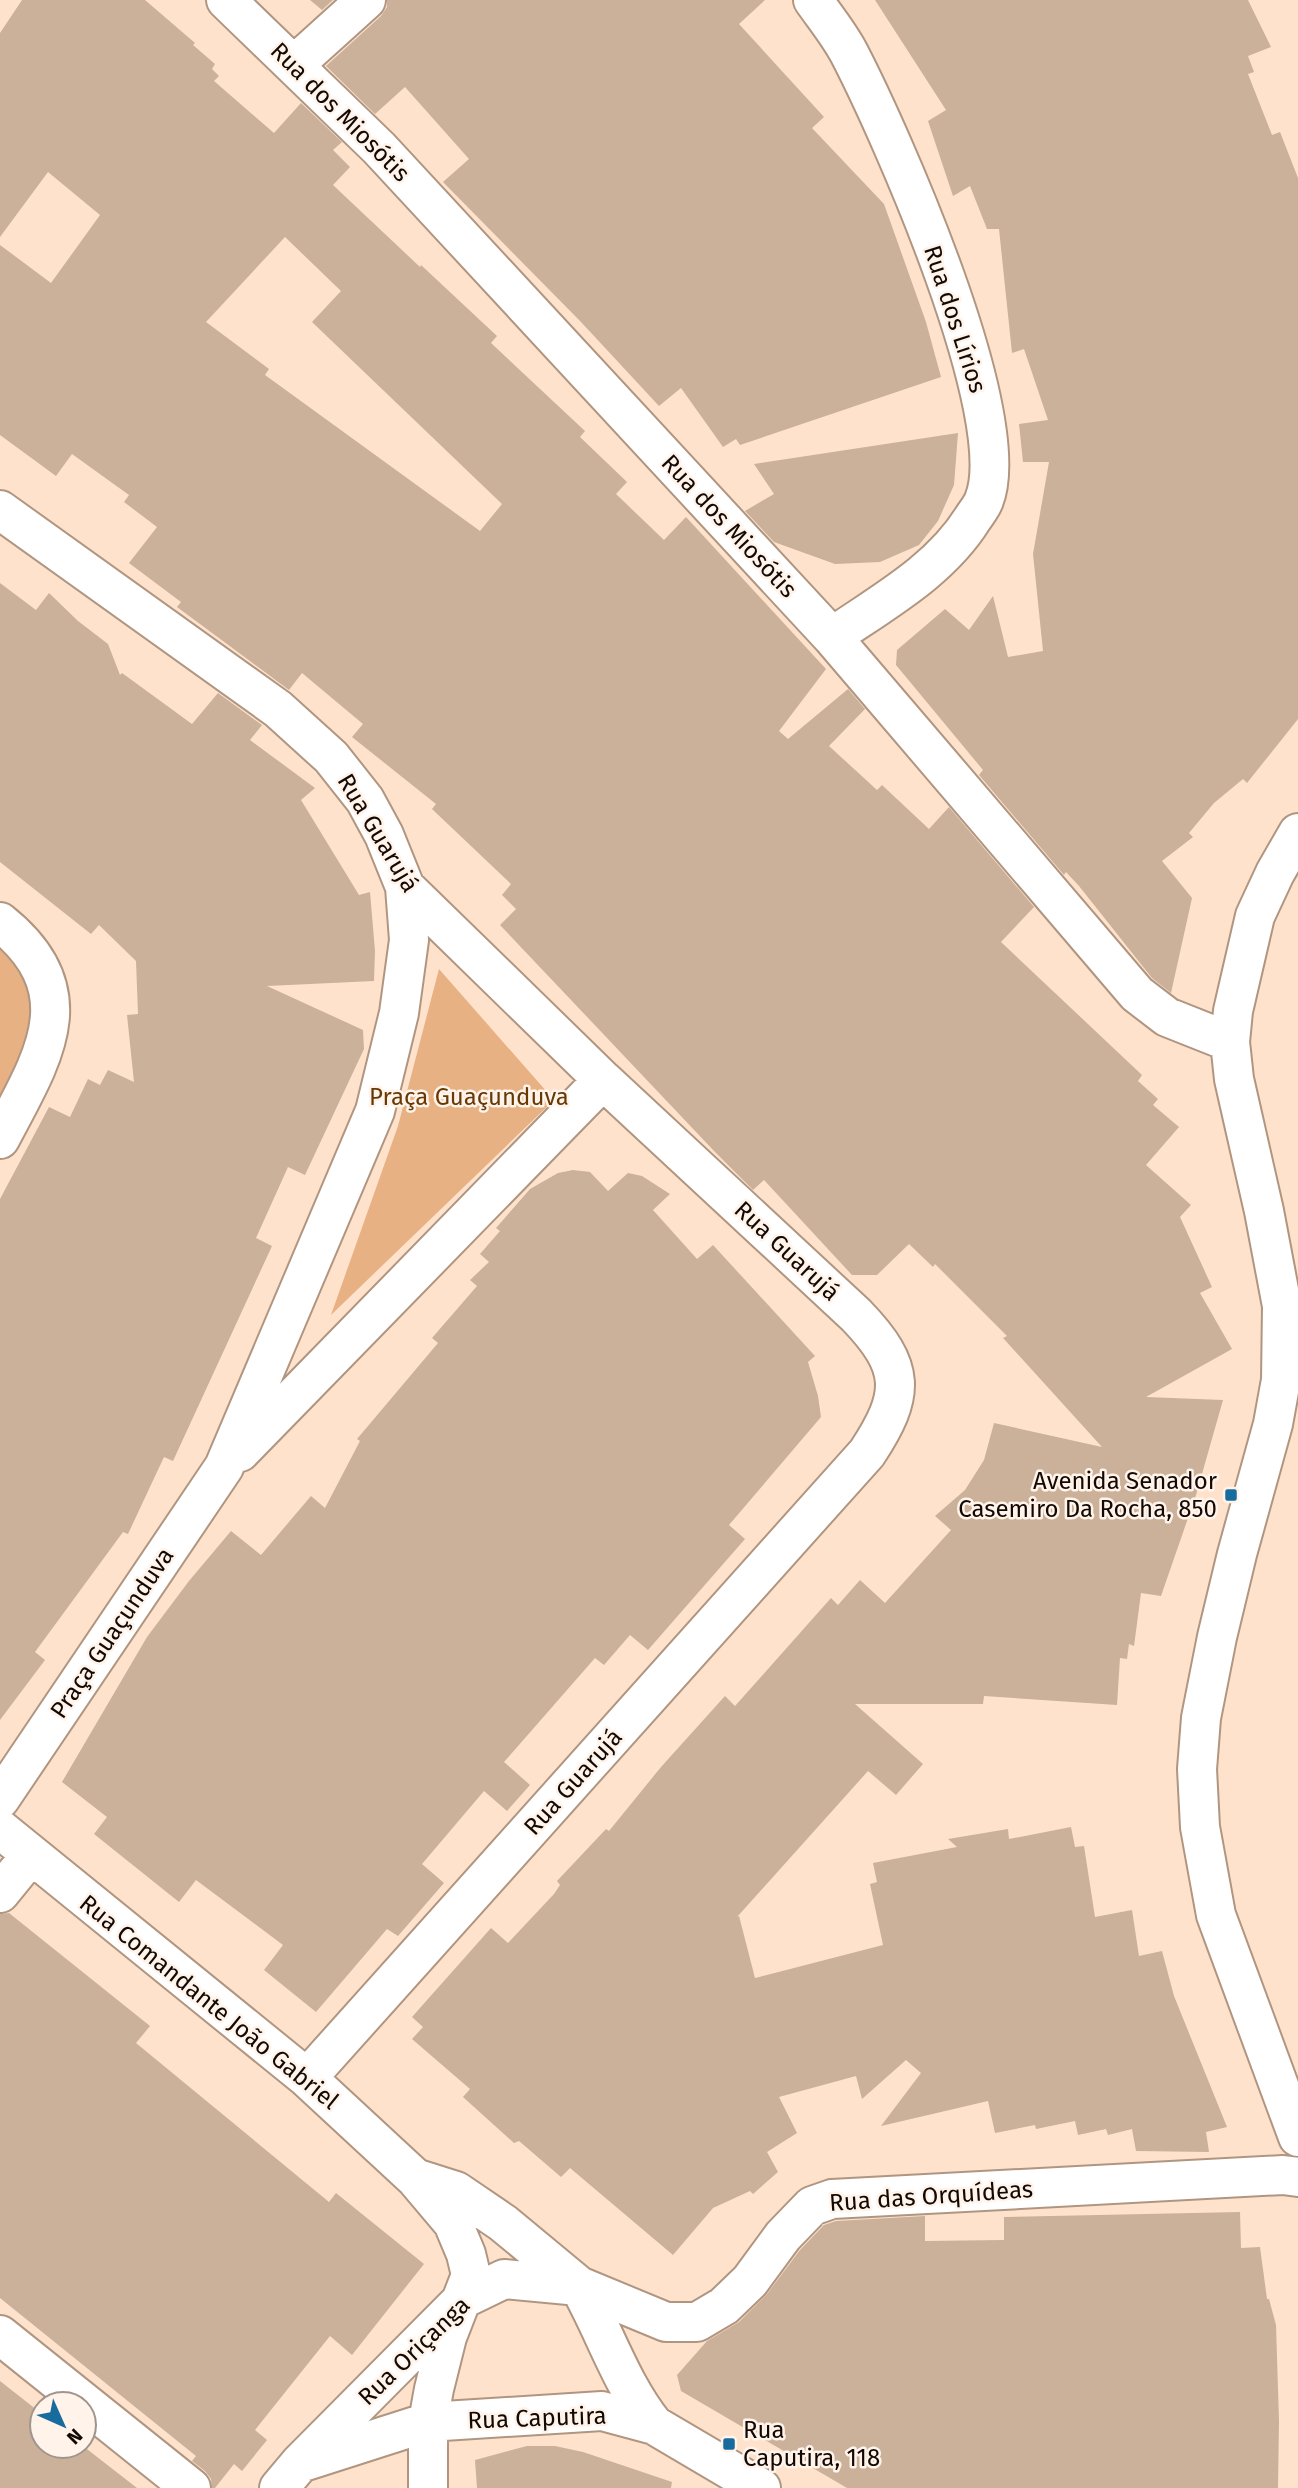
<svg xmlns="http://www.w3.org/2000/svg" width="1298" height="2488" viewBox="0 0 1298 2488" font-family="'Fira Sans',sans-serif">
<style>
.green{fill:#e7b184}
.building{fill:#cbb09a;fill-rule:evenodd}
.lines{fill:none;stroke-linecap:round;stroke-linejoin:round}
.minor-casing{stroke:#b09681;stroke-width:42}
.minor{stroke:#fff;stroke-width:38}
.poi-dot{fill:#186c9d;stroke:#fff3ea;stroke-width:2.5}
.labels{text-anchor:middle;stroke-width:5;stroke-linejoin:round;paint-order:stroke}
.street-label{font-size:24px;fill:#120904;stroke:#fff3ea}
.park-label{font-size:24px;fill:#673905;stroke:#fff3ea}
.poi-label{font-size:24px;fill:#120904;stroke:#fff3ea;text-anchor:end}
</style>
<rect width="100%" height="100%" fill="#ffe2cc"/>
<!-- green -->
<path class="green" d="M0,941L20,958L39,1024L0,1118Z
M439,969L554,1100L331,1315L398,1126Z"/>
<!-- building -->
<path class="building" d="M22,0H145L195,43L193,45L215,64L212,69L219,76L214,81L274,133L301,103L342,142L333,150L350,167L333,185L420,267L421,265L497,336L491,343L585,431L580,437L627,482L616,494L664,540L686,517L826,669L779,731L788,739L848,689L865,709L829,746L877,790L882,785L929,829L949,807L1034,907L1001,942L1142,1075L1138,1081L1158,1099L1153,1105L1179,1127L1146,1165L1191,1205L1180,1217L1212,1287L1200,1293L1232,1349L1146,1397L1223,1400L1196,1495L1161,1596L1141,1593L1134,1646L1129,1644L1127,1659L1120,1658L1117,1705L984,1696L983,1704H855L923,1764L896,1795L868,1771L737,1917L739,1916L755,1978L883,1945L870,1884L877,1882L873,1863L957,1847L948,1839L1008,1829L1009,1839L1071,1827L1075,1847L1084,1846L1095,1917L1132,1910L1139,1956L1162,1951L1174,1996L1227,2127L1206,2132L1209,2152L1136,2151L1132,2129L1108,2135L1106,2129L1078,2135L1075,2121L1036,2129L1035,2125L995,2133L988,2101L881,2126L921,2073L906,2060L862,2099L856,2076L779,2097L797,2133L767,2152L778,2172L753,2194L750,2191L713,2208L673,2255L570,2168L561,2177L519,2141L514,2143L463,2097L470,2089L412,2039L423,2027L412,2017L491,1928L508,1943L554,1894L560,1885L557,1881L606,1829L609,1831L661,1767L725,1696L735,1706L831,1598L838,1605L860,1580L885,1603L951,1530L935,1516L965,1490L984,1460L994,1423L1102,1447L1003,1338L1007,1336L935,1264L933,1267L909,1244L877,1275H852L764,1180L753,1190L715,1152L500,925L516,909L502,895L511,884L432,809L436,804L352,737L363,724L302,673L289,690L177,607L181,602L129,563L157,527L124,502L129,495L72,454L56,476L0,435V245L51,283L100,215L48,172L0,237V33ZM285,237L341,291L312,322L502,504L480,531L265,375L269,369L206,322Z
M310,0H333L322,10Z
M387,0H765L739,24L824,117L812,128L884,204L926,322L941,377L740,445L736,439L723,447L681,388L659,406L581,322L443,182L469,159L405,87L375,114L326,66L381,16L387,7Z
M875,0H1248L1271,47L1248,56L1254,72L1248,74L1272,135L1280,132L1298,178V719L1247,783L1243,779L1214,803L1189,833L1193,837L1162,861L1192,898L1171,993L1152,978L1079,886L1066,872L1064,875L979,775L983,770L896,665L897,650L945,609L969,630L993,596L1008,657L1043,651L1033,554L1049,462H1023L1019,424L1048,420L1024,349L1012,353L999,229H987L970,186L953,196L928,121L946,110Z
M958,433L954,485L938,521L919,545L880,562L835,564L774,542L745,511L774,494L754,464Z
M0,583L36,610L49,593L78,621L108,644L120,675L122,673L192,724L218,693L262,725L250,740L315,788L301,800L359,895L370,892L375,951L374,981L267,986L363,1030L364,1049L305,1175L288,1167L256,1238L272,1246L173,1461L164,1457L128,1534L123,1532L35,1652L45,1660L0,1720V1199L49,1107L70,1117L88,1079L100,1085L108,1070L134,1082L127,1015L138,1014L136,961L99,925L91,934L0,862Z
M573,1170L590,1172L608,1191L628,1173L642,1176L670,1194L653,1210L697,1259L713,1245L815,1356L808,1362L818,1396L821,1417L729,1525L745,1539L648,1650L630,1635L604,1665L595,1658L504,1762L530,1785L507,1811L484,1791L422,1864L444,1883L398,1936L387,1929L316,2012L264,1970L283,1945L196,1880L179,1902L94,1834L107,1817L62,1782L147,1637L189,1581L231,1531L261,1555L311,1496L325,1508L360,1441L357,1439L438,1343L432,1338L477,1286L470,1280L489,1262L480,1254L500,1231L496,1228L530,1189L558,1173Z
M9,1913L150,2026L136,2043L329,2202L336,2193L424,2264L352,2355L330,2336L255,2430L267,2440L242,2471L234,2464L215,2488H212L211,2479L205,2471L192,2461L196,2456L0,2298V1914Z
M1240,2212L1241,2248L1260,2247L1267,2299H1269L1276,2325L1279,2421L1278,2488H847L681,2391L677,2375L707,2341L739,2322L767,2294L800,2250L824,2225L836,2221L925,2216V2241L1004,2240V2217Z
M0,2381L42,2414V2446H83L137,2488H0Z
M527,2446H555L583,2452L672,2482L671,2488H477L475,2460Z"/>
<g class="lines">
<defs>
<path id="minor" d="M226,0L379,148L832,637L1137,994L1167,1017L1230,1042
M813,0C825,17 839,34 849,53C891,134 1017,417 984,500C982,506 977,512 973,518C940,571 883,602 832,637
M294,65L366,0
M0,510L278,709L331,757L365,800L384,835L405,887L603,1080L856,1315C906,1367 906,1394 867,1453L307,2078
M1298,833L1275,873L1255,916L1233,1011L1230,1042L1234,1079L1264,1211L1282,1306L1281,1380L1273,1424L1237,1554L1217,1637L1201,1718L1197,1769L1200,1827L1216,1915L1298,2137
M0,922C88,992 42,1059 0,1139
M240,1452L603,1080
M0,1799L224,1467L375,1111L399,1013L409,940L405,887
M0,1829L307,2078L415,2178L453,2223L466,2254L471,2275L447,2337L434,2389L428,2422V2488
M0,1893L31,1855
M415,2178L456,2191L503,2223L579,2286L666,2322H697L724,2306L750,2281L783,2236L812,2206L832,2199L1283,2175L1298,2177
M579,2286C605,2332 621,2384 654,2425
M0,2335L191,2488
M300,2463L428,2422L602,2411L654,2425L761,2488
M279,2488L300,2463L463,2299L504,2279L579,2286"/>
</defs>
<!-- minor casing -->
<use href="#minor" class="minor-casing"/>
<!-- minor -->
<use href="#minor" class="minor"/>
</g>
<!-- markers -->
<g class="poi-dot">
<rect x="1224" y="1488" width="14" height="14" rx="3.5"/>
<rect x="722" y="2437" width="14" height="14" rx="3.5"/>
</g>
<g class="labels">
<!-- street labels -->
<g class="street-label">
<text transform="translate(340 112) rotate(45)" y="8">Rua dos Miosótis</text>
<text transform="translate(955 319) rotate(72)" y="8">Rua dos Lírios</text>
<text transform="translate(729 526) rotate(47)" y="8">Rua dos Miosótis</text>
<text transform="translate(378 833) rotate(59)" y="8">Rua Guarujá</text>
<text transform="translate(787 1251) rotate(43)" y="8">Rua Guarujá</text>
<text transform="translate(112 1633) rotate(-56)" y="8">Praça Guaçunduva</text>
<text transform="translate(573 1782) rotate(-48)" y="8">Rua Guarujá</text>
<text transform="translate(209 2002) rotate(39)" y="8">Rua Comandante João Gabriel</text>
<text transform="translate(931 2196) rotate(-4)" y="8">Rua das Orquídeas</text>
<text transform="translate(414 2351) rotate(-44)" y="8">Rua Oriçanga</text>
<text transform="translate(537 2418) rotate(-2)" y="8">Rua Caputira</text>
</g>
<!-- park labels -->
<g class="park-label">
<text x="469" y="1105">Praça Guaçunduva</text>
</g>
<!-- poi labels -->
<g class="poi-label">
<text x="1217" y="1489">Avenida Senador<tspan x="1217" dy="28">Casemiro Da Rocha, 850</tspan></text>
<text x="743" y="2438" text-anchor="start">Rua<tspan x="743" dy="28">Caputira, 118</tspan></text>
</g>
</g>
<!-- north arrow -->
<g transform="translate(63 2425) rotate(135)"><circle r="33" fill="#fff3ea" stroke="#a0958e" stroke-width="2"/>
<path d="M0-5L12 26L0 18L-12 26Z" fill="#186c9d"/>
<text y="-10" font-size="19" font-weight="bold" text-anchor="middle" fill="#120904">N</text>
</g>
</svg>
